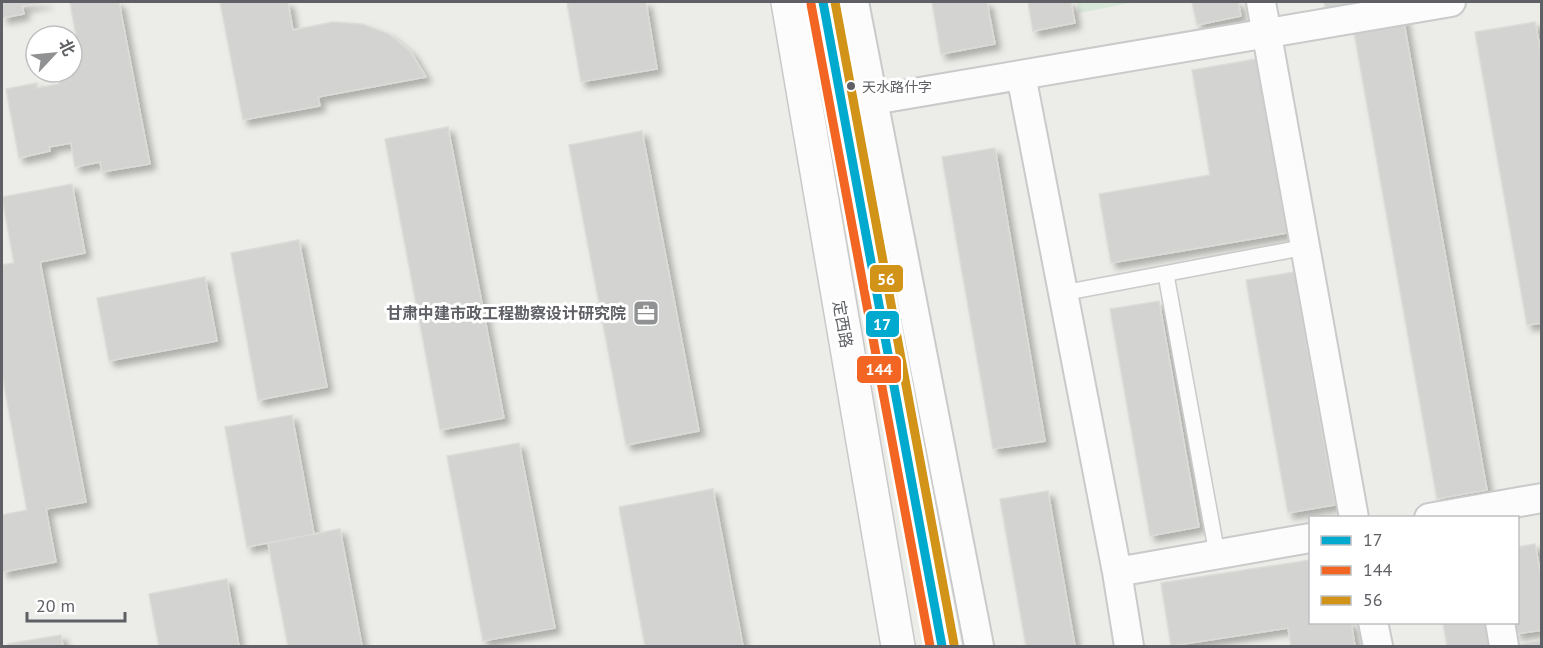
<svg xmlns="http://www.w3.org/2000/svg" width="1543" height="648" viewBox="0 0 1543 648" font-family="'PT Sans','Noto Sans SC',sans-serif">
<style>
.green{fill:#d7e7d8}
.building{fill:#d3d3d1;stroke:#dcdbd7;stroke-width:1.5;filter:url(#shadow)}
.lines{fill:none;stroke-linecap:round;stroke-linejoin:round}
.service-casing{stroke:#c9caca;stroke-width:18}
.minor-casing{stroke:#c9caca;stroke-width:32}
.secondary-casing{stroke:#c9c9ca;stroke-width:36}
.service{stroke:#fcfcfc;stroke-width:15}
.minor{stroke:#fcfcfc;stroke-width:28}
.secondary{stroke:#fcfcfc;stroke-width:33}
.bus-1-casing{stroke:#fff;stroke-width:14}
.bus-2-casing{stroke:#fff;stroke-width:14}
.bus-3-casing{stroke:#fff;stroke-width:14}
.bus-1{stroke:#00a9ce;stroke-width:9}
.bus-2{stroke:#f26522;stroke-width:9}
.bus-3{stroke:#d19419;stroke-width:9}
.bus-dot{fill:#5e6065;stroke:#fff;stroke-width:2}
.labels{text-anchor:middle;stroke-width:6;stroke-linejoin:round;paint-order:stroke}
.bus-label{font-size:14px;fill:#5e6065;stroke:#fff;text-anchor:start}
.poi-label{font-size:16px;font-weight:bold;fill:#5e6065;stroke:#fff;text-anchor:end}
.street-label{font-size:16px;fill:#5e6065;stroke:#fff}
.line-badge{stroke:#fff;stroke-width:2}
.badge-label{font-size:16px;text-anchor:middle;font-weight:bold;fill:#fff}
</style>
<defs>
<filter id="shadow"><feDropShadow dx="5.5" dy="5.5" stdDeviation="3" flood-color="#0004"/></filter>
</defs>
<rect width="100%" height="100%" fill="#ecece8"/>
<!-- green -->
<path class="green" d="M1077,2H1135L1079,13Z"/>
<!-- building -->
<path class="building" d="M2,2H47L22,6L24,14L2,18Z
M70,2H119L150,164L102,172L100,162L75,167L71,143L49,147L50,151L19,158L6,89L37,83V88L59,84L57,72H72V65L81,63Z
M220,2H288L293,30L333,22L362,24L389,34L411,52L426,77L318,97L320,106L243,120Z
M567,2H646L657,69L581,82Z
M932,2H987L995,44L941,54Z
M1028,2H1071L1075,23L1033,31Z
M1192,2H1238L1241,16L1197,25Z
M1324,2H1378L1326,12Z
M1403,17L1487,490L1437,499L1353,26Z
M1535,22L1542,58V323L1527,325L1475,32Z
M1256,59L1287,233L1111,263L1099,194L1210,175L1192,70Z
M448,127L504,418L440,430L385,139Z
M642,131L699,431L626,445L569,145Z
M995,148L1045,441L993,449L942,157Z
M72,184L85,253L40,262L86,502L46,509L56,562L2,572V515L27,510L2,374V265L14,263L2,197Z
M299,240L327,387L258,400L231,253Z
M1294,272L1335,505L1288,513L1246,280Z
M205,277L217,341L109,361L97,298Z
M1159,301L1199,527L1150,536L1110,309Z
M292,415L314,534L247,547L225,427Z
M519,443L555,628L483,641L447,456Z
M713,489L743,646H645L619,507Z
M1048,491L1075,646H1026L1000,499Z
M340,529L362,646H288L268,543Z
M1535,544L1542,581V630L1516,634L1514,622H1518V547Z
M1310,560V622H1351L1355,646H1291L1288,628L1171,646L1161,583Z
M227,579L239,646H159L149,594Z
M1443,622H1486L1490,646H1447Z
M61,635L63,646H8V644Z
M1542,640V646H1516V645Z"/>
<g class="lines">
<defs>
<path id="service" d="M1166,275L1217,554
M1063,293L1306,247"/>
<path id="minor" d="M854,2L979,646
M1261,2L1354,518
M1021,75L1117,572L1129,646
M873,100L1451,2
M1429,518L1542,498
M1117,572L1310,538
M1373,622L1378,646
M1500,622L1504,646"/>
<path id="secondary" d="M788,2L898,646
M823,2L942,646"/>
</defs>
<!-- service casing -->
<use href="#service" class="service-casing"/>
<!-- minor casing -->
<use href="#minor" class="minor-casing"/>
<!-- secondary casing -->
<use href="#secondary" class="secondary-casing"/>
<!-- service -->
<use href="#service" class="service"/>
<!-- minor -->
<use href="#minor" class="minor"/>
<!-- secondary -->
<use href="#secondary" class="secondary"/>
<defs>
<path id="bus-1" d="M823,2L942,646"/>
<path id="bus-2" d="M811,4L930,646"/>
<path id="bus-3" d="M835,2L954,644"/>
</defs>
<!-- bus-1 casing -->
<use href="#bus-1" class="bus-1-casing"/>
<!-- bus-2 casing -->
<use href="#bus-2" class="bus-2-casing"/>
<!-- bus-3 casing -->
<use href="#bus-3" class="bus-3-casing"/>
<!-- bus-1 -->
<use href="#bus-1" class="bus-1"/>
<!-- bus-2 -->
<use href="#bus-2" class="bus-2"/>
<!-- bus-3 -->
<use href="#bus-3" class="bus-3"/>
</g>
<!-- icons -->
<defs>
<symbol id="office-square" viewBox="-11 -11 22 22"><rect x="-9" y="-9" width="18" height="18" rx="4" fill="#909193" stroke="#fff"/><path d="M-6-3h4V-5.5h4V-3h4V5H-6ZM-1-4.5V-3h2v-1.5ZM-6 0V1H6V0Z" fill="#fff"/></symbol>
</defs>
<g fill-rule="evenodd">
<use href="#office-square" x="631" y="298" width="30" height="30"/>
</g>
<!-- markers -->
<circle class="bus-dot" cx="851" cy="86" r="5"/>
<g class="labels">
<!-- bus labels -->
<g class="bus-label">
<text x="862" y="92">天水路什字</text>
</g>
<!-- poi labels -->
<g class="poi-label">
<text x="626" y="319">甘肃中建市政工程勘察设计研究院</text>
</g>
<!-- street labels -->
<g class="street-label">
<text transform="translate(843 324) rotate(80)" y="6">定西路</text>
</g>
</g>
<g class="line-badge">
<rect x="869" y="264" width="35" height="29" rx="6" fill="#d19419"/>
<rect x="865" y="310" width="35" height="28" rx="6" fill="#00a9ce"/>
<rect x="856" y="355" width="46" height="29" rx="6" fill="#f26522"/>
</g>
<g class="badge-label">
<text x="886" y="285">56</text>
<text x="882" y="330">17</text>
<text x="879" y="375">144</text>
</g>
<!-- border -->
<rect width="1543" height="648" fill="none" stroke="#5e6065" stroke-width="6"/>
<!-- legend -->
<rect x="1309" y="516" width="210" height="108" fill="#ffffff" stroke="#bfbfc1" stroke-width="1.5"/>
<rect x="1321" y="536" width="30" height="9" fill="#00a9ce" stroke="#bfbfc1" stroke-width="1.5"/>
<text x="1363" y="546" font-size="18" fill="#5e6065">17</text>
<rect x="1321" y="566" width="30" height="9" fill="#f26522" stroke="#bfbfc1" stroke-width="1.5"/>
<text x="1363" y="576" font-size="18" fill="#5e6065">144</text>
<rect x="1321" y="596" width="30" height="9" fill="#d19419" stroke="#bfbfc1" stroke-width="1.5"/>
<text x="1363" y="606" font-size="18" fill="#5e6065">56</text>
<!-- north arrow -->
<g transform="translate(54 54) rotate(64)"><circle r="28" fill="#ffffff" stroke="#bfbfc1" stroke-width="1.5"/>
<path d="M0-4.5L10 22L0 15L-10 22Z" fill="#909193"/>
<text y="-9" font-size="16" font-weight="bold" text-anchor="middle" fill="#5e6065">北</text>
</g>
<!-- scale -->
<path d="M27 612v9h98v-9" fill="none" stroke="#5e6065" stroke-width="3"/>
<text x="36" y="612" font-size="18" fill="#5e6065" stroke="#ffffff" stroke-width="4.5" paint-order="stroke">20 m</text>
</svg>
